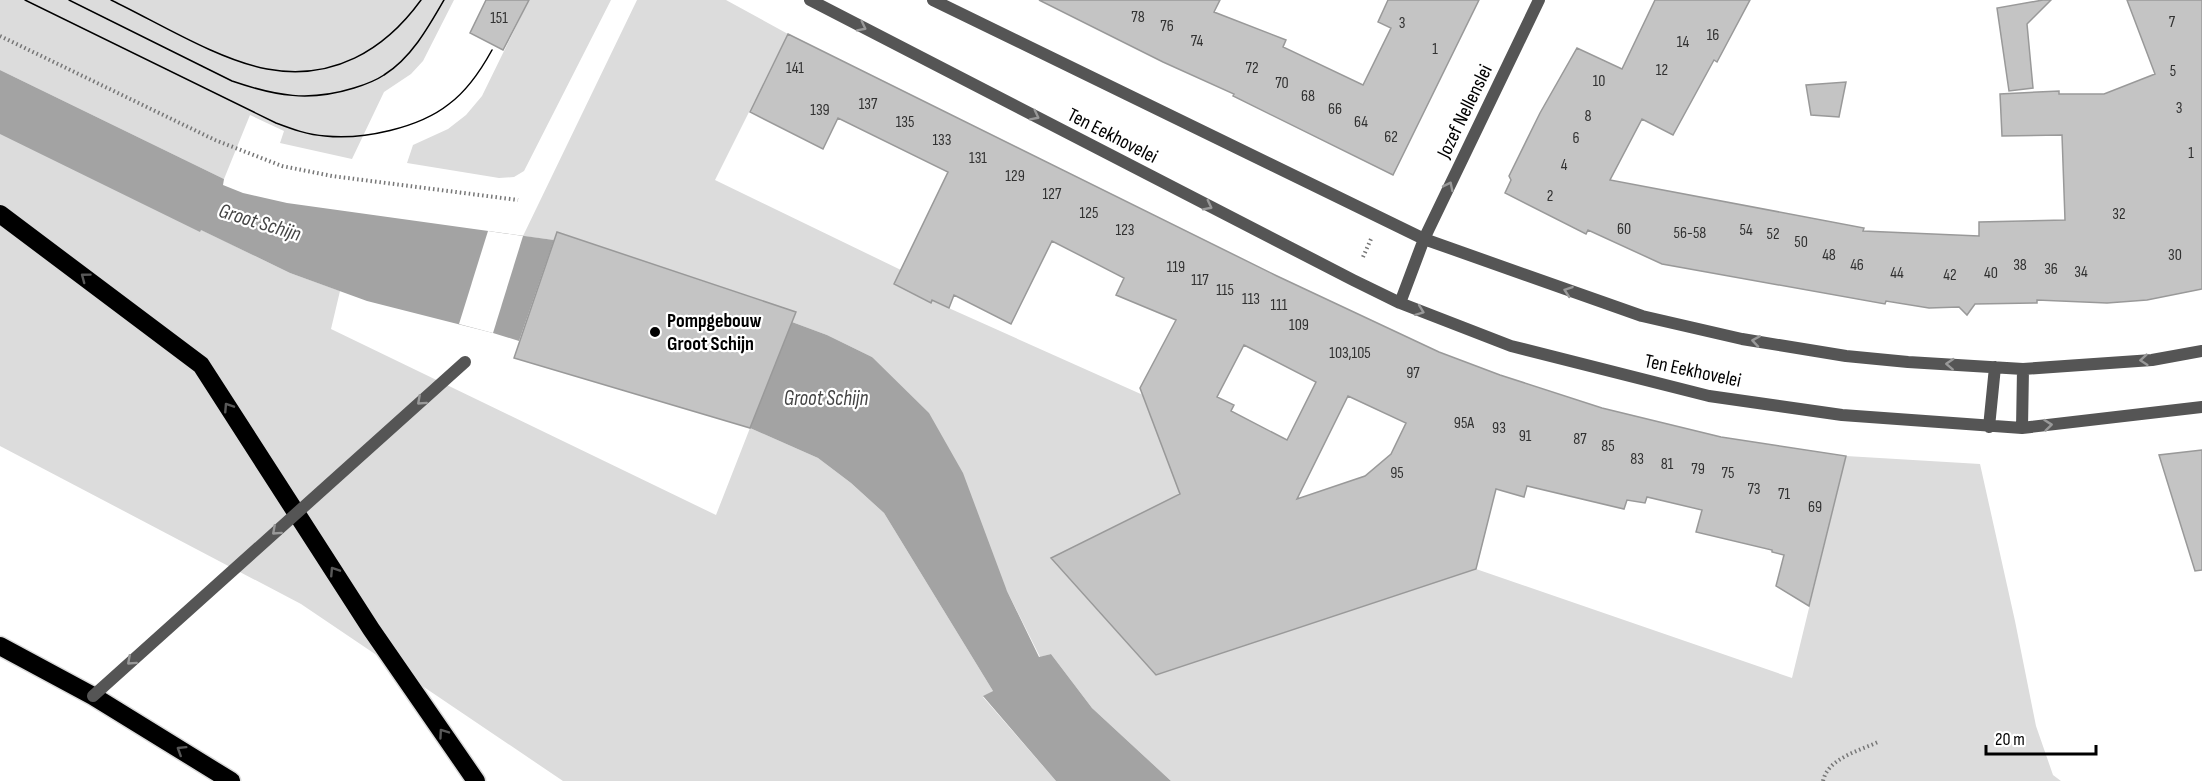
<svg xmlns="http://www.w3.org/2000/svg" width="2202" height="781" viewBox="0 0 2202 781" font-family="'Sofia Sans Condensed',sans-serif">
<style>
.green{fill:#dcdcdc}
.water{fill:#a3a3a3}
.pier{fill:#fff}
.building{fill:#c4c4c4;stroke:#999;stroke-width:1.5;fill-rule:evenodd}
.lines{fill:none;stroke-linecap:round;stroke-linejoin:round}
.motorway-casing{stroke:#dbdbdb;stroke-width:21}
.path{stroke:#777;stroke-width:4;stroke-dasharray:1.5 3;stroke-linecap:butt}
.minor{stroke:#555;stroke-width:12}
.motorway{stroke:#000;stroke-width:18}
.tram{stroke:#000;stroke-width:1.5}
.service-bridge{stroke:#555;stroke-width:12}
.oneway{stroke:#999}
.oneway2{stroke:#595959}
.poi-dot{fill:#000;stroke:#fff;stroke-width:2}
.labels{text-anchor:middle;stroke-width:4.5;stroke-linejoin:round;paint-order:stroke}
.number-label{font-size:16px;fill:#313131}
.street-label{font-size:20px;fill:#000;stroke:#fff}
.poi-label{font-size:20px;font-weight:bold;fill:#000;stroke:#fff;text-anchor:start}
.water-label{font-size:21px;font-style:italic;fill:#444;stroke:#fff}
</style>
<rect width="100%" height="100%" fill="#fff"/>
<!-- green -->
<path class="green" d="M0,0H454L423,61L411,74L384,92L352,159L280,143L284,131L250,115L224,179L0,70Z
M529,0H611L524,171L514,177L499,178L407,163L413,145L448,129L466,115L482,96Z
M637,0H726L788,34L715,180L901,270L895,284L1143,395L1180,494L1051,559L1156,675L1476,569L1792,678L1846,456L1980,464L2015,621L2036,726L2053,775L2061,781H1171L1092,708L1051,654L1040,657L1007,591L872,357L827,335L792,322L796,312L557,232L554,240L523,236Z
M0,132L290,273L340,291L331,329L716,515L750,428L818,458L851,483L884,513L993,691L983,697L1056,781H563L301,604L0,446Z"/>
<!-- water -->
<path class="water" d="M0,70L224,179L223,185L243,193L287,203L554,240L519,341L493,333L367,301L290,273L201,230L200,232L0,134Z
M792,322L827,335L872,357L929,413L963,473L1007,591L1039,657L1051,654L1092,708L1171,781H1056L983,696L993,691L884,513L851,483L818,458L750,428Z"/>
<!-- pier -->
<path class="pier" d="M488,231L523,236L493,333L459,324Z"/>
<!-- building -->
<path class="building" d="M486,0H529L503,50L470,33Z
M1039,0H1220L1214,12L1286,40L1283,47L1363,85L1391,28L1378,22L1388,0H1479L1393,175L1233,96L1234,94L1163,62Z
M1655,0H1750L1717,62L1714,60L1673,135L1642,119L1610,180L1864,228L1863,231L1979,236V222L2065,220L2062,135L2002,136L2000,94L2059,91V94H2104L2155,74L2127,0H2202V289L2147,300L2107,303L2037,300V303L1975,304L1967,315L1959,307L1929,308L1886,301L1885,304L1662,264L1588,230L1586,234L1505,193L1511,180L1509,176L1540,113L1577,48L1622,69Z
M2043,0H2051L2027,24L2033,88L2009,91L1997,8Z
M788,34L1277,276L1439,352L1500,375L1602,408L1721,437L1846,456L1809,606L1776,586L1784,555L1772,552V550L1696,532L1702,510L1647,497L1645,503L1627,500L1624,509L1527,486L1524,497L1496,489L1476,569L1156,675L1051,558L1180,494L1140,388L1176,320L1116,295L1124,278L1052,241L1011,324L954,295L949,308L932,300L931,303L894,284L948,172L838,118L823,149L750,112ZM1244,345L1316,382L1287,440L1231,411L1234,405L1217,397ZM1348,396L1406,423L1391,454L1365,476L1297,499Z
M1846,82L1839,117L1811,115L1806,85Z
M557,232L796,312L750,428L514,358Z
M2202,450V570L2195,571L2159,455Z"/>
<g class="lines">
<defs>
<path id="motorway" d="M0,214L201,365L371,629L476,781
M0,646L93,696L231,781"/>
</defs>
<!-- motorway casing -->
<use href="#motorway" class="motorway-casing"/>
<!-- path -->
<path class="path" d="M0,36L215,140L282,166L332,176L518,200
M1363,257L1371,239
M1823,781C1828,758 1859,751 1878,742"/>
<!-- minor -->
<path class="minor" d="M810,0L1353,280L1400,303L1511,346L1709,396L1842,415L2022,428L2202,407
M933,0L1424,239L1642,316L1742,339L1846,356L1908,362L2023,369L2152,360L2202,351
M1400,303L1424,239L1539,0
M1989,427L1995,367
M2022,428L2023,369"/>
<!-- motorway -->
<use href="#motorway" class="motorway"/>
<!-- tram -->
<path class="tram" d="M25,0L276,123C292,129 308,135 325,136C363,140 419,128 449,104C468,90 481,70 492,50
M69,0L232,81C276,96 309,102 354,88C364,85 375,81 384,75C411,58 428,28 444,0
M111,0C157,22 218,60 267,69C332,81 384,51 421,0"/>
<!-- service-bridge -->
<path class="service-bridge" d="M93,696L465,362"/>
</g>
<!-- one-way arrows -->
<defs><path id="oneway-chevron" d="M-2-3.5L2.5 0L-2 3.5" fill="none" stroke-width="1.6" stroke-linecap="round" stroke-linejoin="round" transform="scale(1.5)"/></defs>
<g class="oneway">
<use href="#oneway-chevron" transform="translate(862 27) rotate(27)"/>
<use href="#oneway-chevron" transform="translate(1035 116) rotate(27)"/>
<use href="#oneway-chevron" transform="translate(1449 186) rotate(-64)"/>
<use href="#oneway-chevron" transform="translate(1208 206) rotate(27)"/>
<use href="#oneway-chevron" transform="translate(1568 291) rotate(-161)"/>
<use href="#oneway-chevron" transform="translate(1420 311) rotate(21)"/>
<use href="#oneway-chevron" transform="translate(1756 341) rotate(-171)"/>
<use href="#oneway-chevron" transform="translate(2144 360) rotate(175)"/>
<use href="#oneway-chevron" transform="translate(1950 364) rotate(-177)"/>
<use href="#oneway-chevron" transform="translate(421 401) rotate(138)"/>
<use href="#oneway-chevron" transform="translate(2048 425) rotate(-6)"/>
<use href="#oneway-chevron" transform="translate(276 531) rotate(138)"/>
<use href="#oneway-chevron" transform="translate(131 661) rotate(138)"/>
</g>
<g class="oneway2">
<use href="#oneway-chevron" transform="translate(85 277) rotate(-143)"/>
<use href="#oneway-chevron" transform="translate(228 407) rotate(-123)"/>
<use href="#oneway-chevron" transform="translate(334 571) rotate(-123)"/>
<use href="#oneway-chevron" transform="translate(443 733) rotate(-125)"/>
<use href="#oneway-chevron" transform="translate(181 750) rotate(-148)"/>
</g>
<!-- markers -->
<circle class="poi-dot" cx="655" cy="332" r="6"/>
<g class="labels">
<!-- number labels -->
<g class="number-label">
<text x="1138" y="22">78</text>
<text x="499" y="23">151</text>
<text x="2172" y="27">7</text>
<text x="1402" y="28">3</text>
<text x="1167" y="31">76</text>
<text x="1713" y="40">16</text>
<text x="1197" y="46">74</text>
<text x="1683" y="47">14</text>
<text x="1435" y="54">1</text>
<text x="795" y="73">141</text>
<text x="1252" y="73">72</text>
<text x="1662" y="75">12</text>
<text x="2173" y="76">5</text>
<text x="1599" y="86">10</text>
<text x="1282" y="88">70</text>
<text x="1308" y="101">68</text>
<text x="868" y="109">137</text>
<text x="2179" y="113">3</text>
<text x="1335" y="114">66</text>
<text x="820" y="115">139</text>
<text x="1588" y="121">8</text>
<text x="905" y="127">135</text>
<text x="1361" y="127">64</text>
<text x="1391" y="142">62</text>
<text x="1576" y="143">6</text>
<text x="942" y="145">133</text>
<text x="2191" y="158">1</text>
<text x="978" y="163">131</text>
<text x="1564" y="170">4</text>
<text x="1015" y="181">129</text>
<text x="1052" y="199">127</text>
<text x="1550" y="201">2</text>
<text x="1089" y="218">125</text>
<text x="2119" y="219">32</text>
<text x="1624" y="234">60</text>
<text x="1125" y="235">123</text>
<text x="1746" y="235">54</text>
<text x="1690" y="238">56-58</text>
<text x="1773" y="239">52</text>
<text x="1801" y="247">50</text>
<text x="1829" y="260">48</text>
<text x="2175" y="260">30</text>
<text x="1857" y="270">46</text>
<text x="2020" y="270">38</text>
<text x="1176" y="272">119</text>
<text x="2051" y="274">36</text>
<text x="2081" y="277">34</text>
<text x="1897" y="278">44</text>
<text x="1991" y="278">40</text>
<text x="1950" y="280">42</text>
<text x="1200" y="285">117</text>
<text x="1225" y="295">115</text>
<text x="1251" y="304">113</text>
<text x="1279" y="310">111</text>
<text x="1299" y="330">109</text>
<text x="1350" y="358">103,105</text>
<text x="1413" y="378">97</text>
<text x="1464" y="428">95A</text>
<text x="1499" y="433">93</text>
<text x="1525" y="441">91</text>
<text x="1580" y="444">87</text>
<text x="1608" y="451">85</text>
<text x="1637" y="464">83</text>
<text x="1667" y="469">81</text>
<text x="1698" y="474">79</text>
<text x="1397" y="478">95</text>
<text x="1728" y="478">75</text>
<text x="1754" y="494">73</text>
<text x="1784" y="499">71</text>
<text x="1815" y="512">69</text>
</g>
<!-- street labels -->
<g class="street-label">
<text transform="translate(1464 111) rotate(-64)" y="7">Jozef Nellenslei</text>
<text transform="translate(1113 135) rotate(27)" y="7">Ten Eekhovelei</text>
<text transform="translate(1693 370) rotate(12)" y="7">Ten Eekhovelei</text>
</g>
<!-- poi labels -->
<g class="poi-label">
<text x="667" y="327">Pompgebouw<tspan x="667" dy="23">Groot Schijn</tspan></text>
</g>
<!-- water labels -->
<g class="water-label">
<text transform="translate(260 222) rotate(17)" y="7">Groot Schijn</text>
<text x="826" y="405">Groot Schijn</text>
</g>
</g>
<!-- scale -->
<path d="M1986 745v9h110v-9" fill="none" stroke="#000000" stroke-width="3"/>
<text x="1995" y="745" font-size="18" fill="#000000" stroke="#ffffff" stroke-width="4.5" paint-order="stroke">20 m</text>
</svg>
